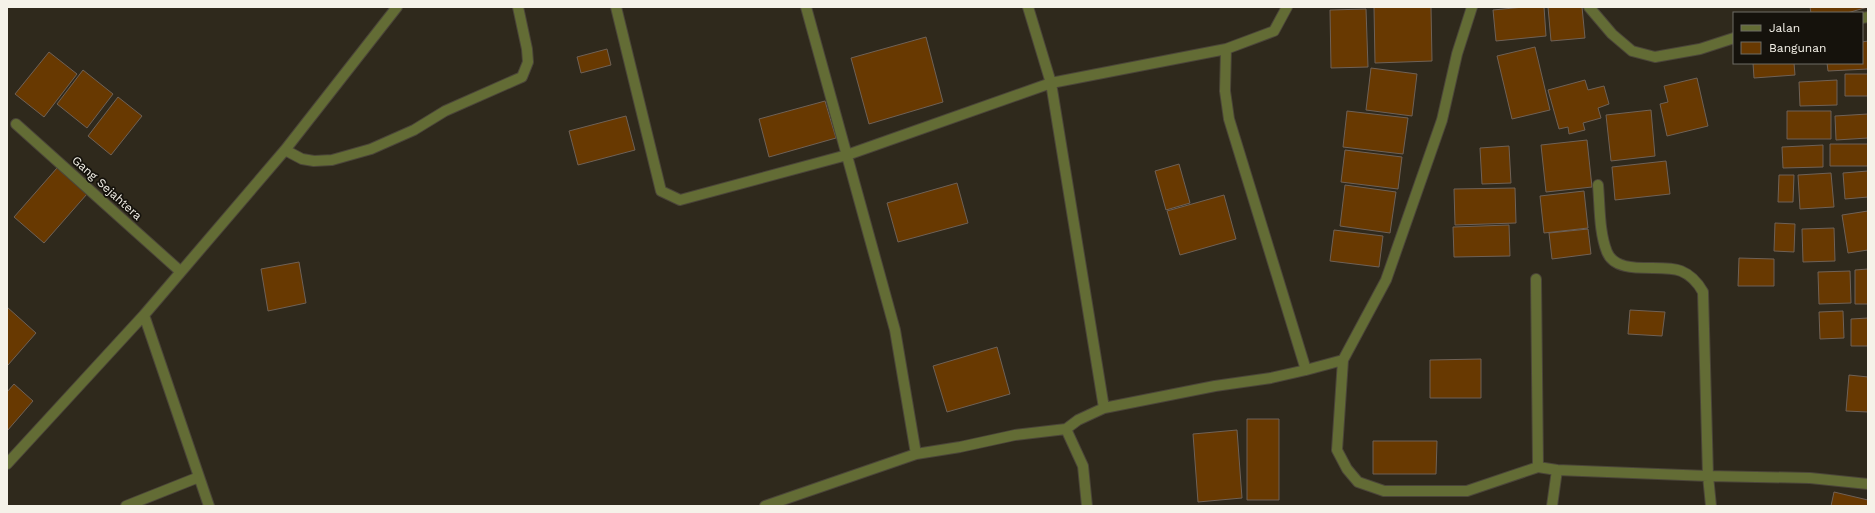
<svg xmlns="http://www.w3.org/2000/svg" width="1875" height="513" viewBox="0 0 1875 513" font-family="'Work Sans',sans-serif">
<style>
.building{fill:#683901;stroke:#6f6156}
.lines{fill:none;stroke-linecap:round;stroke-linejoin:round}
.minor-casing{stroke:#4b4539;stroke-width:12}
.minor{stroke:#636c35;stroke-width:10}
.labels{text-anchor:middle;stroke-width:3.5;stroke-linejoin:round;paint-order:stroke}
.street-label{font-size:12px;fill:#f5f2e9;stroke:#15120c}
</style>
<rect width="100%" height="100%" fill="#2f291c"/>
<!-- building -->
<path class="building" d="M1374,7H1431L1432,61L1375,63Z
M1524,7H1544L1546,36L1496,41L1493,10Z
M1548,7H1582L1585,38L1551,41Z
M1810,7H1868L1847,13H1811Z
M1366,9L1368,67L1331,68L1330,10Z
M926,37L943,102L869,124L851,58Z
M1868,41V69L1828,71L1827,63H1862V42Z
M1535,47L1550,110L1512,119L1497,56Z
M607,49L611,65L581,73L577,57Z
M49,52L77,74L44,117L15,94Z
M1753,63H1794L1795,75L1754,78Z
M1371,68L1417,74L1412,116L1366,110Z
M83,70L113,94L87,128L57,104Z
M1845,74H1868V96H1845Z
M1697,78L1708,126L1667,136L1660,104L1668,102L1664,86Z
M1585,80L1588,90L1604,86L1609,104L1598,108L1601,118L1583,123L1585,130L1569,134L1568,127L1559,129L1548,90Z
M1837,80V105L1800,106L1799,82Z
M118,97L142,116L111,155L88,136Z
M825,101L836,138L769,157L759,119Z
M1651,110L1655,156L1611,161L1606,115Z
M1347,111L1408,118L1403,154L1343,147Z
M1787,111H1831V139H1787Z
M1868,114V138L1836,140L1835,116Z
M626,116L635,150L578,165L569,131Z
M1587,140L1592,187L1546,192L1541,145Z
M1830,144H1868V166H1830Z
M1823,145V167L1783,168L1782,147Z
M1509,146L1511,183L1482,184L1480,148Z
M1345,150L1402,157L1398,189L1341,182Z
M1666,161L1670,194L1615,200L1612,167Z
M1179,164L1190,203L1166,210L1155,171Z
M57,168L87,194L44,243L14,217Z
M1868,171V197L1845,199L1843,173Z
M1831,173L1834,207L1800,209L1798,175Z
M1779,175H1794L1793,202H1778Z
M957,183L968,223L898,242L887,203Z
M1345,185L1396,192L1390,233L1340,226Z
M1515,188L1516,223L1455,225L1454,189Z
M1584,191L1588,228L1544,233L1540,196Z
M1224,195L1236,239L1180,255L1167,211Z
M1868,211V250L1848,253L1842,215Z
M1775,223L1795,224L1794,252L1774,251Z
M1509,225L1510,256L1454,257L1453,227Z
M1834,228L1835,261L1803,262L1802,229Z
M1588,229L1591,254L1552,259L1549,233Z
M1334,230L1383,236L1379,267L1330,261Z
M1739,258L1774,259V286H1738Z
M299,262L306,303L268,311L261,269Z
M1868,269V304H1855V270Z
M1850,271L1851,303L1819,304L1818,272Z
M7,307L36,333L8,365L7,364Z
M1630,310L1665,312L1662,336L1628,334Z
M1843,311L1844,338L1820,339L1819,312Z
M1868,318V346H1851V319Z
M997,347L1010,394L947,412L933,366Z
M1481,359V398H1430V360Z
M1849,375L1868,377V412L1846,411Z
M14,384L33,401L7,431V392Z
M1247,419H1279V500H1247Z
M1237,430L1242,498L1198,502L1193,434Z
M1373,441H1437L1436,474H1373Z
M1834,492L1868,500V506H1831Z"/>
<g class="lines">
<defs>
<path id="minor" d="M616,7L661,191L680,200L847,155L1051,83L1226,49
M806,7L895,330L916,454
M1028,7L1051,83L1104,408
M1287,7L1274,31L1226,49L1225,91L1229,119L1306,370L1343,360
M1472,7L1457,54L1442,120L1386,280L1343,360L1337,450L1347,469L1358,482L1384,491H1467L1538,467L1557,470L1552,506
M1589,7L1612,34L1632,51L1655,57L1700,49L1734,38
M1862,18L1868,17
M16,124L180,271
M285,150L302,159L314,161L332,160L371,149L414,130L445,111L522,77L528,62L527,49L518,7
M1598,185C1600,207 1599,232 1607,252C1617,277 1661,263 1681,271C1691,275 1698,283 1703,292L1708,476L1711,506
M1536,279L1538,467
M144,315L209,506
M1066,429L1083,466L1087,506
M7,464L144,315L285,150L397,7
M1557,470L1708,476L1810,478L1868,484
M126,506L199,477
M765,506L916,454L960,447L1015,435L1066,429L1078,420L1104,408L1215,386L1271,378L1306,370"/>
</defs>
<!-- minor casing -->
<use href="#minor" class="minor-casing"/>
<!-- minor -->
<use href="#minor" class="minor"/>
</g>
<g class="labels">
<!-- street labels -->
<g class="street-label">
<text transform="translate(107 188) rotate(42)" y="4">Gang Sejahtera</text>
</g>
</g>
<!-- border -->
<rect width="1875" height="513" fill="none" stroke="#f5f2e9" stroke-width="16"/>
<!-- legend -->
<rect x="1733" y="12" width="130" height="52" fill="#15120c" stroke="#6f6c64"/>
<rect x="1741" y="25" width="20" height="6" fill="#636c35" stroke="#6f6c64"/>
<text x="1769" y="32" font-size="12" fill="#f5f2e9">Jalan</text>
<rect x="1741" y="42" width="20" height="12" fill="#683901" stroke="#6f6c64"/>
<text x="1769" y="52" font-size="12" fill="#f5f2e9">Bangunan</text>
</svg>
